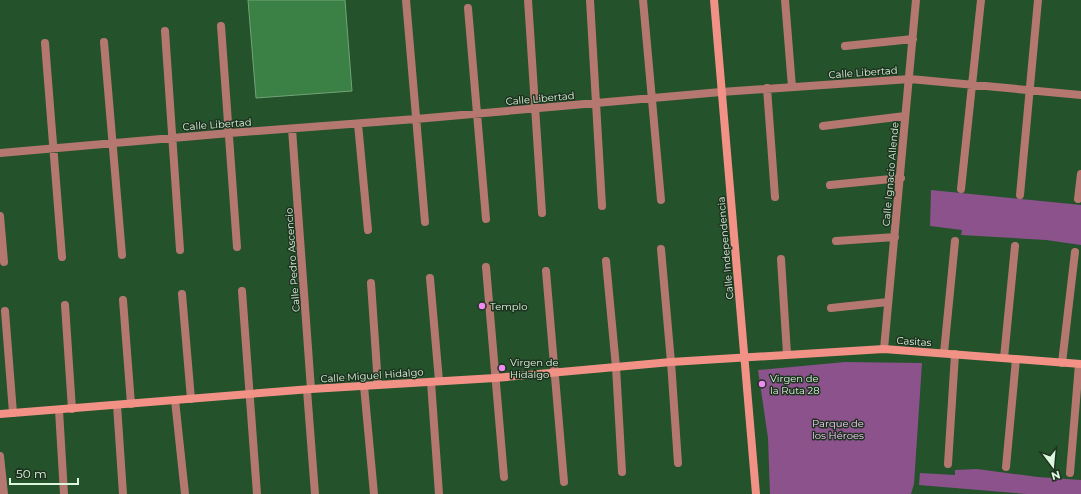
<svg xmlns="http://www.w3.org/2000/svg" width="1081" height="494" viewBox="0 0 1081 494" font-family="Montserrat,sans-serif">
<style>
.green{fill:#8c528c}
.building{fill:#3b8045;stroke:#73a377}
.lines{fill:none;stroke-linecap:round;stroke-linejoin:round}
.street{stroke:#b57871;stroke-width:8}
.secondary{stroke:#f29287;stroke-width:8}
.poi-dot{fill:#f28af3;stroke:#1e3220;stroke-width:1.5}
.labels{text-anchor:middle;stroke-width:3;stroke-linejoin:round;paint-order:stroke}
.street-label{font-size:10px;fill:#ddf6de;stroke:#1e3220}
.poi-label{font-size:10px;fill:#ddf6de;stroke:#1e3220;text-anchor:start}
.park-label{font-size:10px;fill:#feccfe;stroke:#1e3220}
</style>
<rect width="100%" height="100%" fill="#24522b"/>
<!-- green -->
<path class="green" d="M931,190L1081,205V245L1046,240L961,235L962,230L930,226Z
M845,362L922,363L914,484L911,494H770L768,438L758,370Z
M977,469L1038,477L1081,480V494H1026L919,485L920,473L955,475V470Z"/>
<!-- building -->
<path class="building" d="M248,0H345L352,91L256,98Z"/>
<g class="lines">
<!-- street -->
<path class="street" d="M406,0L425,222
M528,0L542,213
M590,0L602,206
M643,0L661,200
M785,0L792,87
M468,8L486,219
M221,26L237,247
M165,31L180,250
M104,42L122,255
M45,43L62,257
M845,46L913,39
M767,88L775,197
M358,124L368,230
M823,126L905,116
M292,129L311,389
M0,153L230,133L416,119L721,92L910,79L1081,95
M830,185L901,178
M961,189L981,0
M1020,195L1038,0
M1078,199L1081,174
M0,216L4,262
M836,241L895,237
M661,249L671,362L678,463
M781,259L787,354
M606,261L616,367L622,472
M486,267L504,477
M546,271L564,482
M430,278L439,381
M371,283L378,385
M242,291L257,494
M182,294L191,399
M123,300L131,404
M65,305L72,409
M831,308L888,302
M5,311L13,413
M884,349L916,0
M944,353L955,241
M1004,358L1015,246
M1062,363L1075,252
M431,382L439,494
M364,386L374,494
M307,390L315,494
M175,400L185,494
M117,405L123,494
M59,410L64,494
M0,456L4,494
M948,464L955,354
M1006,467L1016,359
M1070,473L1079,364"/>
<!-- secondary -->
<path class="secondary" d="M714,0L756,494
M0,414L311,389L495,378L671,362L884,349L1081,364"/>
</g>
<!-- markers -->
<g class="poi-dot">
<circle cx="482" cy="306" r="4"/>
<circle cx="502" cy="368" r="4"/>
<circle cx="762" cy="384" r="4"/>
</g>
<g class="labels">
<!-- street labels -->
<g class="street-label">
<text transform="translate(863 72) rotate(-4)" y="4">Calle Libertad</text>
<text transform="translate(540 98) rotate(-5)" y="4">Calle Libertad</text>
<text transform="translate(217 124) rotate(-4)" y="4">Calle Libertad</text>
<text transform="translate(890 174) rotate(-85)" y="4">Calle Ignacio Allende</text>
<text transform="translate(725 248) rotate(-95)" y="4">Calle Independencia</text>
<text transform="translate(292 260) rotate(-94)" y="4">Calle Pedro Ascencio</text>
<text transform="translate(914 341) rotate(4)" y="4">Casitas</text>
<text transform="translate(372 375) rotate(-4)" y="4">Calle Miguel Hidalgo</text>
</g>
<!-- poi labels -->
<g class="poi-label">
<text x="490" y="310">Templo</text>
<text x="510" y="366">Virgen de<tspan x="510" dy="12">Hidalgo</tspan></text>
<text x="770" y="382">Virgen de<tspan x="770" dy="12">la Ruta 28</tspan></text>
</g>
<!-- park labels -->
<g class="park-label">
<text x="838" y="427">Parque de<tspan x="838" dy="12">los Héroes</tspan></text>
</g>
</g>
<!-- north arrow -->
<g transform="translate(1053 466) rotate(164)" stroke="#1e3220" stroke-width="3" paint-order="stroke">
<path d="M0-3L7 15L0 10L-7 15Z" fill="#ddf6de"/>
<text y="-6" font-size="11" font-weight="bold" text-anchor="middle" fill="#ddf6de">N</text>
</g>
<!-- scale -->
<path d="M10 478v6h68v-6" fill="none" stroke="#ddf6de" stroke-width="2"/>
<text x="16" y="478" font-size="12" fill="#ddf6de" stroke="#1e3220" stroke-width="3" paint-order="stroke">50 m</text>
</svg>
